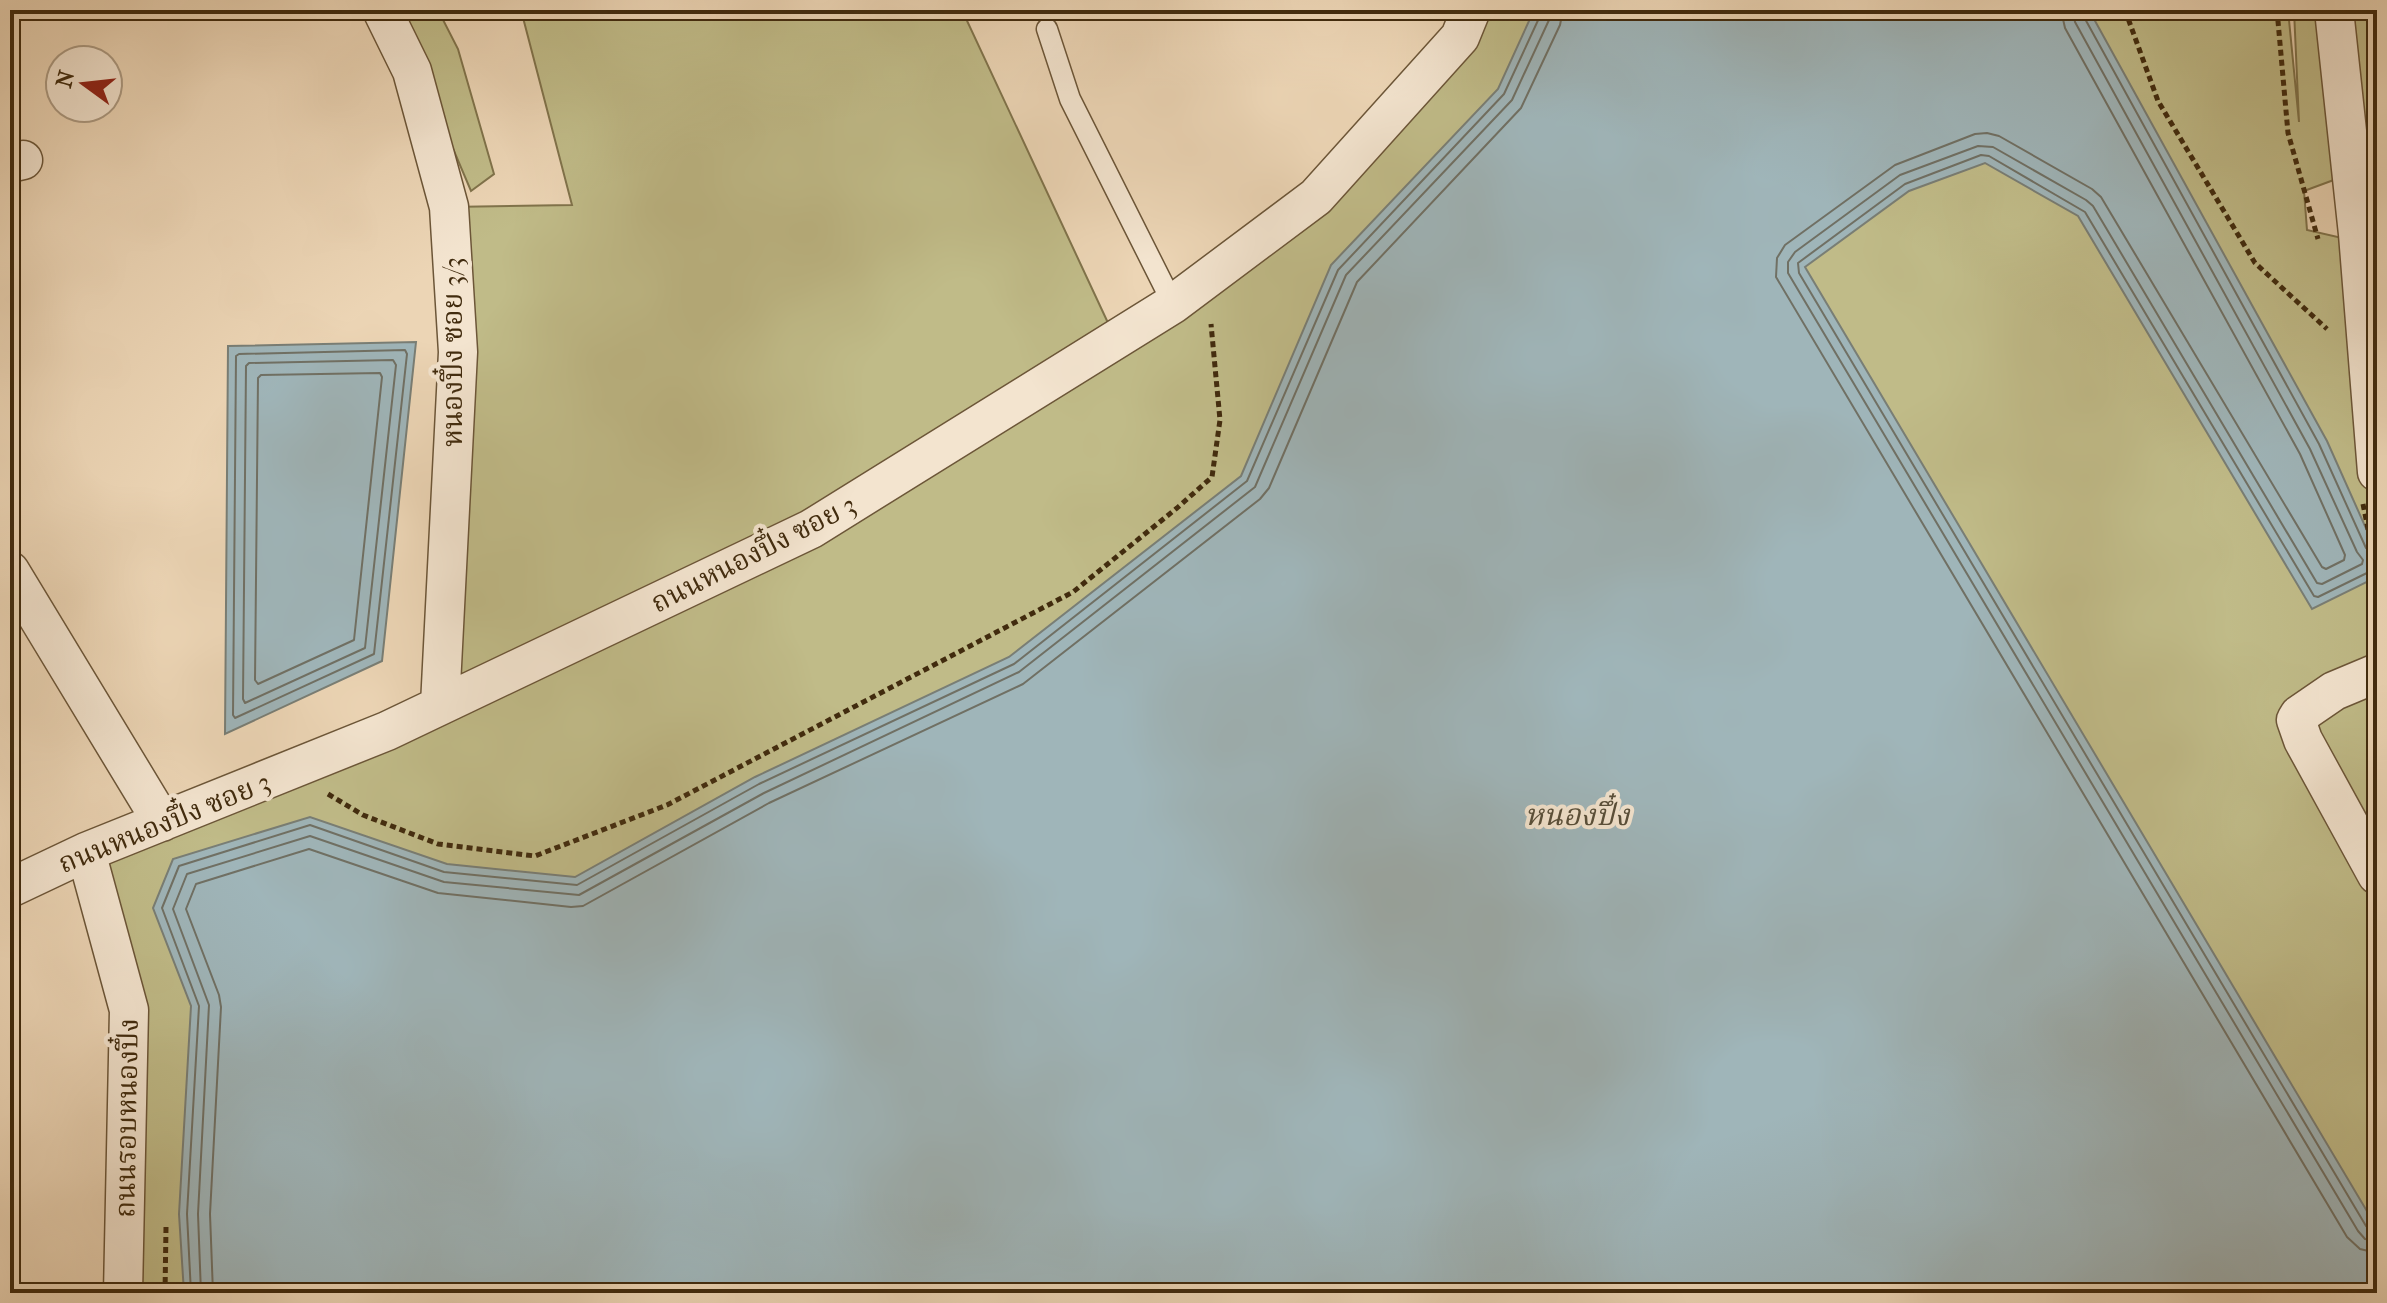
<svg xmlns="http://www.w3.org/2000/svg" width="2387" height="1303" viewBox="0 0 2387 1303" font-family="'IM FELL French Canon','Noto Serif Thai',serif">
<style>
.green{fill:#c0bb88;stroke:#80734b;stroke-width:2}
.water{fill:#9fb5b9;stroke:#797e75;stroke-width:2}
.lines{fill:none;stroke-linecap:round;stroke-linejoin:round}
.shore{stroke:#707064;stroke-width:2}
.lane-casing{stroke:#6c5638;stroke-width:23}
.street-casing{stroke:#6c5638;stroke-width:41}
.path{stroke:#412b0e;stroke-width:5;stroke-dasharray:6 4;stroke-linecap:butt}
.lane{stroke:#f3e4cf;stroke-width:20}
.street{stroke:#f3e4cf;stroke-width:38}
.labels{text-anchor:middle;stroke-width:8;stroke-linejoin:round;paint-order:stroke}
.street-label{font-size:28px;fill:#412b0e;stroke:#f3e4cf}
.water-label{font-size:30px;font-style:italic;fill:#584e39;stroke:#f3e4cf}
</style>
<rect width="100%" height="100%" fill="#ecd5b5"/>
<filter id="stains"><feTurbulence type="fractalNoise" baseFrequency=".0025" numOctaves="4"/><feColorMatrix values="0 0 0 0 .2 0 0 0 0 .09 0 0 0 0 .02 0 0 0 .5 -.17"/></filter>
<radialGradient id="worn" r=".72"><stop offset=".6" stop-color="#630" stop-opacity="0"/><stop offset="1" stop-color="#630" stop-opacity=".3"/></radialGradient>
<!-- green -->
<path class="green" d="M394,10H438L458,49L494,174L471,191Z
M521,10H962L1116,340L1191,300L1477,10H2288L2299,122L2294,10H2377V164L2304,191L2307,230L2377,246V1293H127L129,1043L89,851L440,704L449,207L572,205Z"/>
<!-- water -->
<path class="water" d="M1534,10H2089L2327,441L2377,553V577L2312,609L2078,216L1985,163L1909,191L1805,267L2377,1228V1293H184L179,1214L191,1006L153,908L173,859L310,817L447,864L575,877L755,777L1009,657L1241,476L1331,265L1498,89Z
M416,342L382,661L225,734L228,346Z"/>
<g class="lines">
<!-- shore -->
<path class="shore" d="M2061,10L2065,28L2300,454L2345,555L2344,560L2326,569L2322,567L2101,197L2092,189L1999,136L1987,133L1975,134L1895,165L1785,245L1777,258L1776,277L2347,1237L2360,1249L2377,1253
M2073,10L2075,22L2310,449L2357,552L2363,560L2362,564L2322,584L2317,583L2093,206L2086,200L1993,147L1978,146L1900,175L1795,252L1788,262V273L2358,1231L2365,1239L2377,1241
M2083,10L2084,17L2319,444L2366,548L2371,552L2377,553
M405,350L407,354L374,654L235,718L233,715L236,356L239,354Z
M393,360L396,365L365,648L245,703L243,699L246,366L249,363Z
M380,373L382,377L354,640L258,684L255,680L258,378L261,375Z
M2377,571H2371L2318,597L2314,596L2085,212L1989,156L1981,155L1905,184L1798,263L1799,273L2366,1226L2371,1230L2377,1231
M191,1293L187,1214L199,1006L162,908L179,866L310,825L444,872L577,885L759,784L1014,664L1247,481L1338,270L1504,94L1540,16V10
M201,1293L198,1214L209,1005L173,909L187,874L310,836L444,882L579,895L764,793L1019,672L1255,487L1346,275L1512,100L1549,20L1551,10
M213,1293L210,1214L221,1007L219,995L186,909L196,884L309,849L438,893L571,907L583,906L769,803L1023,684L1260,499L1269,488L1357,282L1521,108L1560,25L1563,10"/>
<defs>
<path id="lane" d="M1047,29L1070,99L1173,304"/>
<path id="street" d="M382,10L412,71L449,207L458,352L440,705
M2334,10L2358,234L2377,472
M10,163L23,160
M10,571L162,822
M2377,673L2334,691L2299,715L2296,720L2303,740L2377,875
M86,852L129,1010L123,1293
M10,888L86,852L387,731L811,529L1173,304L1316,197L1460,37L1471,10"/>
</defs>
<!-- lane casing -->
<use href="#lane" class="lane-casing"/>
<!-- street casing -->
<use href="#street" class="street-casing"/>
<!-- path -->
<path class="path" d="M2125,10L2158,101L2255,263L2327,329
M2277,10L2288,133L2318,239
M2363,504L2377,574
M328,794L363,815L438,844L535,856L667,805L1073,592L1177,508L1212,477L1220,420L1211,324
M165,1293L166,1227"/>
<!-- lane -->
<use href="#lane" class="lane"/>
<!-- street -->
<use href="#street" class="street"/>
</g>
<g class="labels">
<!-- street labels -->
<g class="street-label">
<text transform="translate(452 352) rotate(-90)" y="10">หนองปึ๋ง ซอย 3/3</text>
<text transform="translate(753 553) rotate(-27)" y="10">ถนนหนองปึ๋ง ซอย 3</text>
<text transform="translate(164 822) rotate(-22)" y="10">ถนนหนองปึ๋ง ซอย 3</text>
<text transform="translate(126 1118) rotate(-89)" y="10">ถนนรอบหนองปึ๋ง</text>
</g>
<!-- water labels -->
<g class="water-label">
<text x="1577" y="825">หนองปึ๋ง</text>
</g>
</g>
<!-- margin -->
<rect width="2387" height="1303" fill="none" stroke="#ecd5b5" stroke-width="40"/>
<rect x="12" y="12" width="2363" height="1279" fill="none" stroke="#412b0e" stroke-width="4"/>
<rect x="20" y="20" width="2347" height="1263" fill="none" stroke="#412b0e" stroke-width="2"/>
<!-- north arrow -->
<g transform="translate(84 84) rotate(285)"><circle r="38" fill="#f3e4cf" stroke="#ac9a82" stroke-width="2"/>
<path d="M0-6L14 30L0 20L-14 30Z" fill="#8f2418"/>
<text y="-12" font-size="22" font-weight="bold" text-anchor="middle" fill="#412b0e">N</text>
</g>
<rect width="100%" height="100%" filter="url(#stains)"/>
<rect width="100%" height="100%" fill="url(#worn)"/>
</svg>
